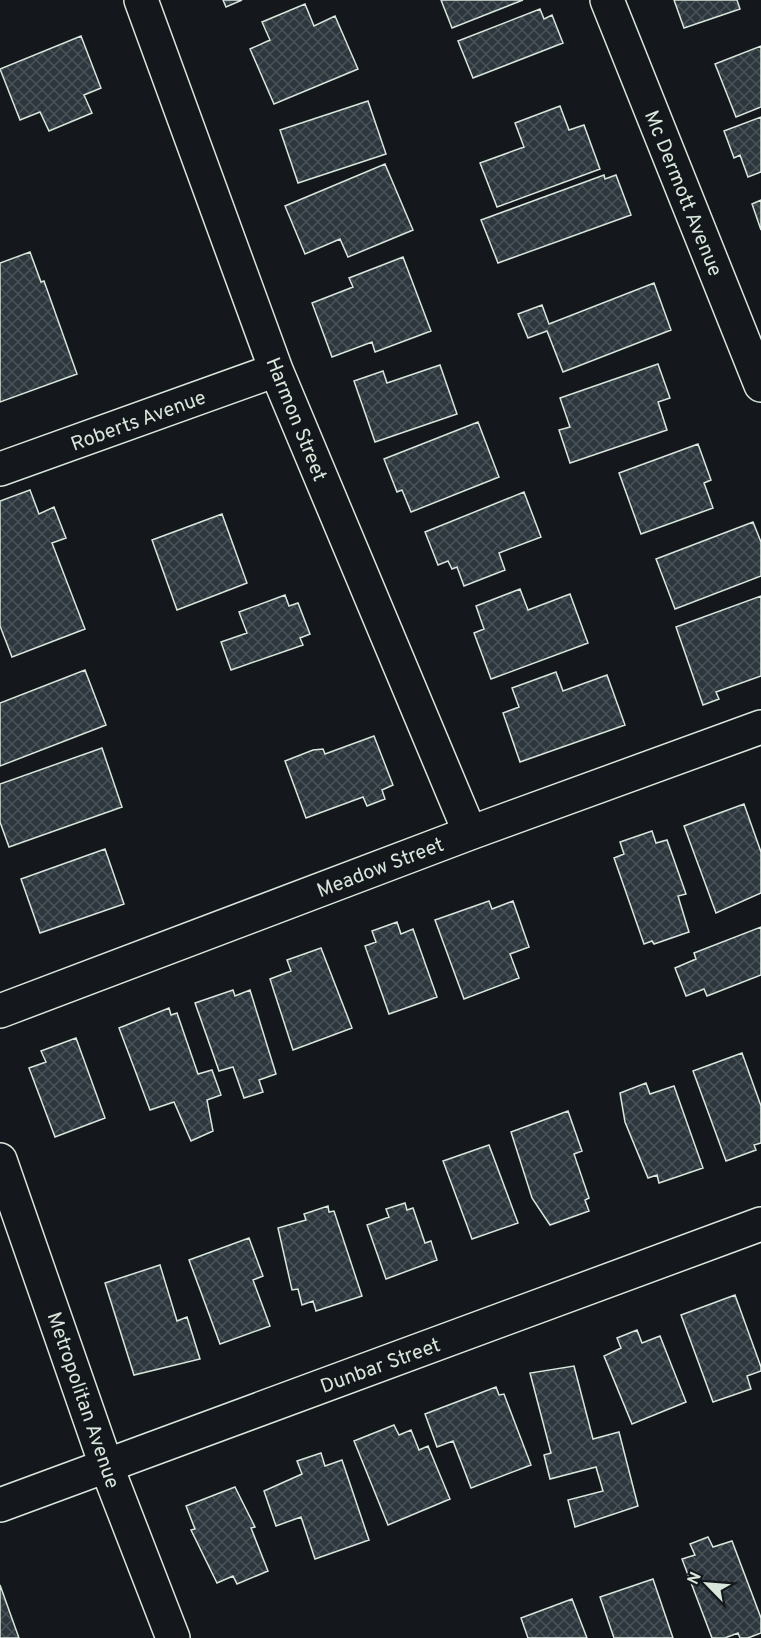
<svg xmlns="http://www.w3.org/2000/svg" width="761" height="1638" viewBox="0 0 761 1638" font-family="Overpass,sans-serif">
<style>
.building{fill:url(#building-cross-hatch);stroke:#d8e6dc;stroke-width:1.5}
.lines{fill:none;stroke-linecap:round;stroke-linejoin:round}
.street-casing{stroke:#d8e6dc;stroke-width:36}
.street{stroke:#14181c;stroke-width:33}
.labels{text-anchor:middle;stroke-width:4.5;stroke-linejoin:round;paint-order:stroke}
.street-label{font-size:20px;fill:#d8e6dc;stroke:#14181c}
</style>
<defs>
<pattern id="building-cross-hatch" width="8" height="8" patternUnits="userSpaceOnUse" patternTransform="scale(1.5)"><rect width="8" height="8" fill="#2c363c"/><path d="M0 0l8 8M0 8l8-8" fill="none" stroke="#4a5358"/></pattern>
</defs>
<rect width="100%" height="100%" fill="#14181c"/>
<!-- building -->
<path class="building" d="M223,0H242L226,7Z
M441,0H523L452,28Z
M674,0H737L740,9L684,28Z
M305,4L314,26L335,16L358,69L274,104L250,49L270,40L262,22Z
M540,9L544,19L552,15L563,43L473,78L458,41Z
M81,36L101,88L84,95L92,113L49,131L40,112L20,120L0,69Z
M761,46V107L736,117L715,64Z
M368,101L386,154L298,183L280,130Z
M560,106L569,130L584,125L600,169L497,207L480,163L524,147L515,123Z
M761,117V172L748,177L740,155L734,158L724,131Z
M385,164L413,230L348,257L340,239L305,254L285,206Z
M604,175L605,179L616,175L631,215L498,263L481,220Z
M761,200V230L752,204Z
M30,252L41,282L44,281L77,374L0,402V263Z
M403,257L431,331L375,352L372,342L332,357L312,303L353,287L349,278Z
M654,283L671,330L563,372L547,331L528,338L518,314L542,305L549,324Z
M658,364L670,398L658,402L667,430L570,463L559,430L570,427L560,398Z
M440,365L457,414L375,442L354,381L383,371L387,383Z
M478,422L499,477L411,512L402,490L397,492L384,459Z
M698,444L711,480L704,483L713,508L641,534L619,473Z
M30,490L39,514L54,507L66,538L52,543L85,629L12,657L0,626V501Z
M524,492L541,537L499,553L505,570L464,586L457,567L452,569L448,561L438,565L425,532Z
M222,514L247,583L177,610L152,540Z
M753,522L761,542V576L675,609L656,559Z
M520,589L528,610L570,594L588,643L491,679L474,633L484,629L476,606Z
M285,595L289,606L298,603L310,634L300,638L303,645L231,670L221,642L247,633L239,612Z
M761,596V676L716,692L719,699L703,705L676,627Z
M85,670L106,725L0,766V703Z
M556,672L563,691L607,675L625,725L520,762L503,713L519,707L512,688Z
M374,736L393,785L382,790L385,799L367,806L363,797L306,818L285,761L313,750L323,749L325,754Z
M102,748L122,807L9,847L0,822V784Z
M744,804L761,852V893L716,913L684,826Z
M652,831L656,843L667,840L686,894L678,896L689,932L654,944L652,941L644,944L614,858L624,854L620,842Z
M105,849L124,904L40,933L21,879Z
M489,901L492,909L513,901L529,947L510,954L519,978L464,999L435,920Z
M397,922L401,934L413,929L437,997L389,1014L365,946L376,942L372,931Z
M761,927V975L707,996L704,989L686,996L675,968L696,959L694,953Z
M321,948L352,1028L293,1050L270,979L291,971L287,960Z
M233,990L235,996L250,990L276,1074L259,1080L263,1092L244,1098L233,1067L219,1071L195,1003Z
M169,1008L171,1015L177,1013L198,1074L212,1070L221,1095L207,1100L213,1131L191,1141L174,1102L150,1110L119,1028Z
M76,1038L105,1118L55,1137L29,1068L46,1062L41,1051Z
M742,1053L761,1106V1143L754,1145L756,1150L726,1161L693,1071Z
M646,1083L650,1094L674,1086L703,1168L659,1183L657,1175L648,1178L625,1122L620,1093Z
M568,1111L582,1151L574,1154L589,1198L585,1200L589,1211L550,1225L532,1198L511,1132Z
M489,1145L518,1223L472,1239L443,1161Z
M405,1203L407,1210L413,1208L425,1243L431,1241L437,1260L386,1279L367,1225L389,1217L386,1209Z
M328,1206L329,1212L334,1211L362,1296L316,1311L313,1301L302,1305L298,1289L292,1290L278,1228L306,1220L304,1214Z
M249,1238L263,1276L253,1280L270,1326L220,1344L189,1260Z
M160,1265L177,1321L187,1317L200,1359L134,1375L105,1283Z
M735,1295L761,1367V1371L747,1376L751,1389L713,1402L681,1315Z
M637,1330L642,1343L660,1336L686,1402L632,1424L604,1356L621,1348L617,1338Z
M574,1366L593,1439L619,1432L638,1506L575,1527L568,1500L603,1491L596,1467L550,1479L544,1455L551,1453L530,1373Z
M496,1387L499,1395L504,1394L531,1465L471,1488L453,1441L437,1447L425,1414Z
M394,1425L399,1435L411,1430L419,1450L428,1446L450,1499L388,1525L354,1441Z
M321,1453L325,1466L342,1460L369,1540L315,1559L301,1517L276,1526L264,1491L302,1474L297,1461Z
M235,1487L255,1527L251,1528L268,1571L237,1584L233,1576L217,1583L191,1530L195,1529L186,1506Z
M708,1537L713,1547L732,1541L761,1618V1633L748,1638H740L738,1633L725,1638H712L682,1559L695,1555L690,1544Z
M653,1579L673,1638H614L600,1597Z
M0,1585L19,1638H0Z
M572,1599L587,1638H528L521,1618Z"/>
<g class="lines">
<defs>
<path id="street" d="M141,0L276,370L470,833
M607,0L761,385
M0,469L276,370
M0,1011L470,833L761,727
M0,1160L106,1465L173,1638
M0,1505L761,1224"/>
</defs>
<!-- street casing -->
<use href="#street" class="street-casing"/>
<!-- street -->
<use href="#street" class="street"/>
</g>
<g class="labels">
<!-- street labels -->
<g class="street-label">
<text transform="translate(684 193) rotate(68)" y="7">Mc Dermott Avenue</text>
<text transform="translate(297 419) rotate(68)" y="7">Harmon Street</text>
<text transform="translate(138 420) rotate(-20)" y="7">Roberts Avenue</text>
<text transform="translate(380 867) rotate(-21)" y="7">Meadow Street</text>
<text transform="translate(380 1365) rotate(-20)" y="7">Dunbar Street</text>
<text transform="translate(84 1400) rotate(71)" y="7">Metropolitan Avenue</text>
</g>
</g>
<!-- north arrow -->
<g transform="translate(707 1584) rotate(295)" stroke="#14181c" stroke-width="4.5" paint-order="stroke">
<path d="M0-4.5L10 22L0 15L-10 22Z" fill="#d8e6dc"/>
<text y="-9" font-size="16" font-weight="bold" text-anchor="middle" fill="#d8e6dc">N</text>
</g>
</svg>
